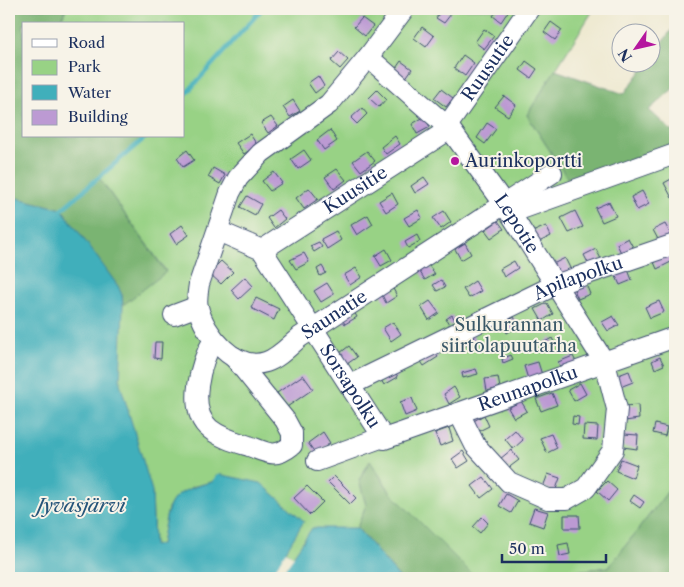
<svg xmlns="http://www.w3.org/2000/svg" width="684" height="587" viewBox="0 0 684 587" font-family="'Libre Caslon Text',serif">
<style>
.green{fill:#98d285;stroke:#5a8072}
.forest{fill:#7ab472;stroke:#4a7268}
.water{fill:#40afbb;stroke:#2e6f8c}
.pier{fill:#eee9d0}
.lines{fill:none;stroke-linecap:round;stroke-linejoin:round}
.stream{stroke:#40afbb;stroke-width:4.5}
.building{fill:#bc9ad3}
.minor-casing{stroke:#3b4b6f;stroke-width:22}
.minor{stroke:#fff;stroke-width:20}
.poi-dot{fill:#b5179e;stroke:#f7f3e8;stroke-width:2}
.labels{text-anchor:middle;stroke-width:4;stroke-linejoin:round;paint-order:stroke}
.street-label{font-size:18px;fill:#1b2f5e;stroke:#f7f3e8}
.poi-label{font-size:18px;fill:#1b2f5e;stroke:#f7f3e8;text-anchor:start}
.park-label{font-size:18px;fill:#3a5868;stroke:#f7f3e8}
.water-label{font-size:19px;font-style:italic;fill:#26557a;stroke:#f7f3e8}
</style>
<rect width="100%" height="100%" fill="#f7f3e8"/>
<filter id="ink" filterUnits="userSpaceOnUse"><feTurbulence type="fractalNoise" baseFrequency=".02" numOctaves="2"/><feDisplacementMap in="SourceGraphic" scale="10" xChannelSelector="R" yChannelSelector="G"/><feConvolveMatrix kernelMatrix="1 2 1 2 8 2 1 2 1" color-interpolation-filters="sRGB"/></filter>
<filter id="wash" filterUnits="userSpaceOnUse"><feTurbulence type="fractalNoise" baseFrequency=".0096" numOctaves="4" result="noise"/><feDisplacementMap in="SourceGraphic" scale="20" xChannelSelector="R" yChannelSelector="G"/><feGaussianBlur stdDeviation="1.12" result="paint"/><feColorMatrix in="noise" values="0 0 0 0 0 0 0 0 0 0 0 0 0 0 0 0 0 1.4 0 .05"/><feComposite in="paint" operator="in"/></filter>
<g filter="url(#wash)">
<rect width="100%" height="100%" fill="#eee9d0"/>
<!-- green -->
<path class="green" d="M9,9L24,24V136L34,201L166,271L99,178L147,136H184V24H59L66,9H594L527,115L570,182L675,144V482L609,567L518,578H476L391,493L370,461L359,480L366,505L357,528L400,578H280L286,551L212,482L191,487L168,508L161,544L154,546L152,492L9,578Z"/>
<!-- forest -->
<path class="forest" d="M9,9H66L59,24H24V136H147L99,178L166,272L123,305L122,295L62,209L9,196Z
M675,25V87L649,110L675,134V144L570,182L527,115L555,70L624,94L647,63L652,62V57Z
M370,461L391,493L476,578H400L357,528L366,505L359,480Z
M675,482V578H518L609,567Z"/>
<!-- water -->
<path class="water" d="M9,196L62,209L118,286L122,295L123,305L120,383L152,491L154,546L161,544C169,502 166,493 212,482L218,474L261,483L304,521L286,551L293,556L312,528H357L400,578H9Z"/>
<!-- pier -->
<path class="pier" d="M286,551L294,556L278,578H270Z"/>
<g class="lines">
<!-- stream -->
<path class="stream" d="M184,96L262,9
M62,209L147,136"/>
</g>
<g id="blocks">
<!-- building -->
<path class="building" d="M371,9H384L379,15Z
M442,9L451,14L444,23L436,18Z
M498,9L509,10L501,22L493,16Z
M362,18L373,26L365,36L354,27Z
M551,22L562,30L555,40L544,32Z
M422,27L434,36L426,47L414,38Z
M484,29L494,36L484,49L475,42Z
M339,52L348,60L340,69L331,61Z
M463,55L474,63L465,76L454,68Z
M401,61L412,69L405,79L394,71Z
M526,61L537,69L531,78L520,70Z
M318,76L324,86L315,93L308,83Z
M441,89L453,98L446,107L434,98Z
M377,90L386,99L379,107L369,98Z
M504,96L516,105L508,116L495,107Z
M293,100L300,111L290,117L283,107Z
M362,108L367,114L357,124L351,118Z
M271,117L278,126L268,133L261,123Z
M424,117L430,127L417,134L412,124Z
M487,123L496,129L485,144L477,138Z
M330,130L337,141L324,150L317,140Z
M250,134L257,145L244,154L236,143Z
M395,136L400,144L386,154L381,147Z
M187,150L194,160L183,167L177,158Z
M304,150L311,160L298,169L291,159Z
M367,151L375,161L361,171L353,161Z
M213,168L225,175L220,184L208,177Z
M337,169L346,180L334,189L325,177Z
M274,172L282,183L270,191L262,181Z
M424,177L429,184L415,193L411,186Z
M675,177V196L672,198L664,183Z
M309,188L318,199L304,209L296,198Z
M642,191L649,204L637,210L631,197Z
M392,193L398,204L386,212L379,201Z
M247,196L261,204L255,215L240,207Z
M609,202L616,216L602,222L595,208Z
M278,210L285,219L274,228L267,218Z
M418,210L422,218L409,226L404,218Z
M444,211L451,222L441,229L433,218Z
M575,211L583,227L569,233L561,218Z
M368,215L373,224L357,235L351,225Z
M498,221L504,229L491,238L485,230Z
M665,224L672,237L660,243L653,230Z
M182,225L189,235L176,244L170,234Z
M546,226L551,236L535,244L530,233Z
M336,231L341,240L327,249L321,239Z
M417,235L420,241L408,248L405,242Z
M628,238L634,249L622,255L617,244Z
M319,242L322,247L314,252L310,246Z
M465,243L471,254L461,260L455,249Z
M386,249L392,260L381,266L375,256Z
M596,249L602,261L590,267L584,255Z
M668,252L673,261L657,269L653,260Z
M304,253L309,262L296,269L290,260Z
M565,258L572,272L560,278L553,264Z
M221,261L233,272L221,284L209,273Z
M514,261L518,268L504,277L500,269Z
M427,263L435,274L425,280L418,269Z
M322,266L326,273L320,276L317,269Z
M627,267L632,280L620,285L614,272Z
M356,268L362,277L350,285L344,275Z
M245,277L253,286L239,299L231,290Z
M441,280L445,287L437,291L433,285Z
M475,281L481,291L469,298L463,289Z
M585,282L590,294L578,299L573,287Z
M327,283L334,294L321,302L314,291Z
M391,285L397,296L386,303L380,291Z
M256,298L279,309L274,320L251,308Z
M430,301L439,313L429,320L421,307Z
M659,301L664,312L650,318L645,307Z
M547,303L553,314L542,321L535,309Z
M353,310L357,317L345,324L341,318Z
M452,315L456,322L450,326L446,319Z
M613,316L619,325L608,331L602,322Z
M514,317L519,326L507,333L502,324Z
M393,322L401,334L391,341L383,328Z
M471,332L475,339L464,347L459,339Z
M552,338L555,344L547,349L543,343Z
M155,342H162L161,359L154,358Z
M349,346L357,357L347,364L340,353Z
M432,348L438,357L424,366L418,357Z
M511,355L513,359L503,363L502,359Z
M573,356L577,364L562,371L558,362Z
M660,357L664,365L655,369L652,361Z
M538,362L542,375L528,379L524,366Z
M476,369L478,374L463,378L462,373Z
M394,370L398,377L384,385L380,378Z
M629,371L633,382L620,387L616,376Z
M303,375L313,389L287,407L277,393Z
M498,377L500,388L487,391L485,379Z
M580,383L586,394L574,401L568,390Z
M454,387L460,397L449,404L444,394Z
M552,393L557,405L541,411L536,399Z
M412,398L417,411L405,416L400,402Z
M521,401L527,411L514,418L508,408Z
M638,405L639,419L625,421L624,406Z
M484,415L489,426L477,432L472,422Z
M573,416L579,417L578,425L572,424Z
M655,424L667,427L665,436L653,433Z
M584,425L598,426L597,440L583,439Z
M449,428L453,441L440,446L435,433Z
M515,430L523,440L513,449L505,439Z
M323,432L330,443L316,454L308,443Z
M551,434L557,448L547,453L540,438Z
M624,434L638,435L637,449L623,447Z
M511,450L519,460L507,469L500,459Z
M463,451L469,461L458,468L452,459Z
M621,459L637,465L633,478L616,471Z
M548,474L560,478L555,492L543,487Z
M334,476L356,498L350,504L328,482Z
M484,477L493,489L481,498L472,486Z
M607,481L617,490L608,501L597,491Z
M307,486L323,502L310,515L294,498Z
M506,494L518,501L511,513L499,506Z
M634,495L644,502L640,508L630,501Z
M534,508L548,512L543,527L529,522Z
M564,515H579L580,528H564Z
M482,517L488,523L480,533L473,527Z
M568,543L570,554L560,556L558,545Z"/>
</g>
</g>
<g filter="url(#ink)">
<use href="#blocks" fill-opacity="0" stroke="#3b4b6f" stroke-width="1"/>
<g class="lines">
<defs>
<g id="minor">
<path id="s1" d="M404,9L368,57L329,104L261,153L238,178L230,193L199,284C198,292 196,300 198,307C204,334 235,372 266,362C279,358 290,345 300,337L552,173"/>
<path id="s2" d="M368,57L450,129L505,205L605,363L617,409L613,450L586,488L567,499H548L509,482L475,445L459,413"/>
<path id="s3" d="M447,126L529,9"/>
<path d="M510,213L675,154"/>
<path id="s4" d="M218,231L262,250L383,437"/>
<path id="s5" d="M262,250L450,129"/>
<path d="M174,315L190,309L198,308"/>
<path d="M214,339C201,361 186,410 210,429C221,438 236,442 249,446C268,453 275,459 292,445V433L285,420L234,357"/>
<path id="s6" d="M350,385L555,285L675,244"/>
<path id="s7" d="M317,461L383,437L384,439L675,337"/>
</g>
</defs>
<!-- minor casing -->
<use href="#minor" class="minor-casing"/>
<!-- minor -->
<use href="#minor" class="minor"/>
</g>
</g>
<!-- markers -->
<circle class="poi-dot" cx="455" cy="161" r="5"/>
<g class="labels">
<!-- street labels -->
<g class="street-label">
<text dy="6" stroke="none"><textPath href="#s3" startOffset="71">Ruusutie</textPath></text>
<text dy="6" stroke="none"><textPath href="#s5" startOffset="111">Kuusitie</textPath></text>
<text dy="6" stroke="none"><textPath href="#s2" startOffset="225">Lepotie</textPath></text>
<text dy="6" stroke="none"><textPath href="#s6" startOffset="252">Apilapolku</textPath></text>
<text dy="6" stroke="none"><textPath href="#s1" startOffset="555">Saunatie</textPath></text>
<text dy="6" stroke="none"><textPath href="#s4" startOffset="210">Sorsapolku</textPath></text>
<text dy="6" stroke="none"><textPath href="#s7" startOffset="225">Reunapolku</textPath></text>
</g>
<!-- poi labels -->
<g class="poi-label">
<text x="465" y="167">Aurinkoportti</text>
</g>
<!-- park labels -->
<g class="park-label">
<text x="509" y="331">Sulkurannan<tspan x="509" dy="21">siirtolapuutarha</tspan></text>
</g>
<!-- water labels -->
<g class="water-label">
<text x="81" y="512">Jyväsjärvi</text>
</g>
</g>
<!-- margin -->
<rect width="684" height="587" fill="none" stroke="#f7f3e8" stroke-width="30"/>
<!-- legend -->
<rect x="22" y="22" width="162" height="115" fill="#f7f3e8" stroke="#9fa5b1"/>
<rect x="32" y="39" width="25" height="8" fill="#ffffff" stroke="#9fa5b1"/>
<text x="68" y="48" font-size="15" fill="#1b2f5e">Road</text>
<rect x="32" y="60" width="25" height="15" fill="#98d285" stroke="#9fa5b1"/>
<text x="68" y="72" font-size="15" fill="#1b2f5e">Park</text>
<rect x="32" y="85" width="25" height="15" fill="#40afbb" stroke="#9fa5b1"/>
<text x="68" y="98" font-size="15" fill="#1b2f5e">Water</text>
<rect x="32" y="110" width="25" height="15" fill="#bc9ad3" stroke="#9fa5b1"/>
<text x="68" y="122" font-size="15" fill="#1b2f5e">Building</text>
<!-- north arrow -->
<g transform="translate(636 48) rotate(236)"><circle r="24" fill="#f7f3e8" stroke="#9fa5b1"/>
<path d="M0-4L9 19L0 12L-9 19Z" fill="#b5179e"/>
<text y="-8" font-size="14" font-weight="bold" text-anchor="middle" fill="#1b2f5e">N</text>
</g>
<!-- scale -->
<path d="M502 554v8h104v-8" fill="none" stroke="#1b2f5e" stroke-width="2.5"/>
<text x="509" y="554" font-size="15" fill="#1b2f5e" stroke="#f7f3e8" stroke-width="4" paint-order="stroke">50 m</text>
</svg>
